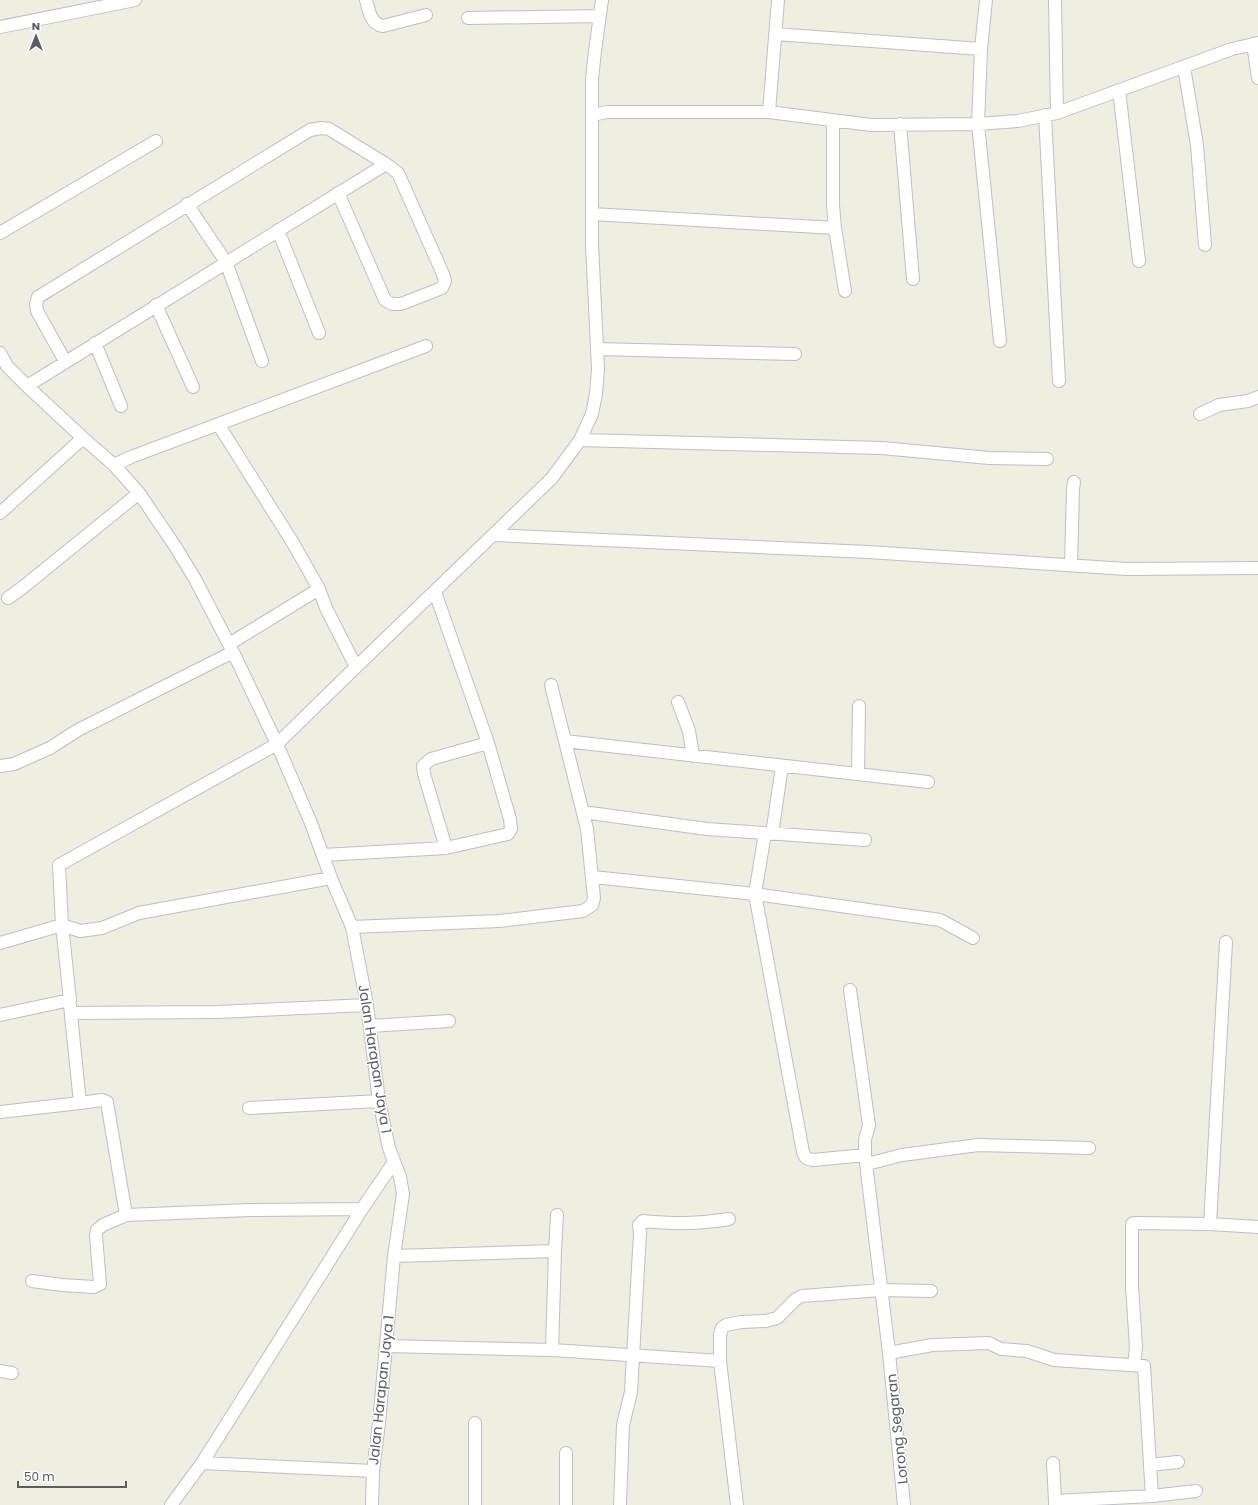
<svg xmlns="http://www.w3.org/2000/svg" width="1258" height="1505" viewBox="0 0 1258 1505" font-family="Poppins,sans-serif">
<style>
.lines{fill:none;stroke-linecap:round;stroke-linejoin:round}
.street-casing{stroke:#bebfc6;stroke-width:14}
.street{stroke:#fff;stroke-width:12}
.labels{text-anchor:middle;stroke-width:3;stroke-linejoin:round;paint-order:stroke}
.street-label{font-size:14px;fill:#595c64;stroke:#fff}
</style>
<rect width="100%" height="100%" fill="#eeeee1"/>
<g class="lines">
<defs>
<path id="street" d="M366,0C369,10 370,24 383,26L426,15
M986,0L981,49L978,124L1000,341
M1055,0L1057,113
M468,18L600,16
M0,27L135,0
M775,34L981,49
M1253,44L1258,78
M1184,67L1197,145L1205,245
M1119,90L1139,261
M769,112L778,0
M592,115L607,112H769L871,125L978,124L1018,121L1057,113L1232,49L1258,43
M1045,115L1059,381
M900,124L913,279
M187,204L226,262L262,361
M592,214L835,228L833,205V120
M835,228L845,291
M278,230L319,333
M0,233L156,141
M156,305L193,387
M95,343L121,406
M598,349L795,354
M0,353L7,366L27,386L83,438L114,465L139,493L175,546L195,579L233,652L277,744L311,823L331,878L352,927L367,1005L379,1101L389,1148L400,1177L403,1194L394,1256L379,1423L373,1471L372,1505
M65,361L37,311L36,304L38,297L310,130L322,128L329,129L386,164L398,173L443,274L445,281L442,288L401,304H392L385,300L338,193
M27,386L386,164
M1200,414L1219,405L1248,401L1258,397
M218,424L293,543L319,589L326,608L356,667
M580,440L882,448L989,458L1047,459
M114,465L131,457L426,346
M0,513L83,438
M493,535L868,552L1127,569L1258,568
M1071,565L1073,489L1074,482
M8,598L22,588L139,493
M229,644L319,589
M678,702L689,731L693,756
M565,741L928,782
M0,766L14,764L50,748L78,730L233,652
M858,774L859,706
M583,812L707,829L865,840
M765,833L755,894L803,1152C805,1158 807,1159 813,1160L865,1155L889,1353L904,1505
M772,834L782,766
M446,848L424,774L423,766L431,759L488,743
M323,855L446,848L508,834L511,829L510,819L488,743L435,592
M593,877L755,894L940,920L973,938
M352,927L499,921L583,911L592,905L594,898L587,829L551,685
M1226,942L1210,1224L1258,1227
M0,943L62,925L80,931L102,928L139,913L331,878
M850,990L869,1125L865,1140V1155
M71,1013L217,1012L367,1005
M0,1015L70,1000L62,925L59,865L277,744L356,667L552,478L580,440L592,414L596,394L598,369L592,244V79L595,51L602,0
M370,1026L449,1021
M80,1103L102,1100L107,1102L126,1215L250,1210L362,1209
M249,1108L379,1101
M0,1112L80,1103L70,1005
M867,1164L902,1155L978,1145L1089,1148
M555,1251L557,1215
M394,1256L555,1251L552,1350
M32,1281L62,1285L94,1287L100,1284L96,1236L97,1230L103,1225L126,1215
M386,1346L552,1350L720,1361
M889,1353L932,1345L989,1343L1001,1349L1027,1351L1054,1360L1144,1366L1150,1465
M1134,1365L1136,1347L1132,1286V1224L1134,1223L1210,1224
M0,1371L12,1373
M475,1423V1505
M202,1463L373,1471
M1053,1463L1055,1501
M1152,1496L1196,1491
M171,1505L202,1463L362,1209L394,1162
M566,1505V1453
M620,1505L623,1425L631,1392L640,1233L639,1225L643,1221C674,1224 698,1224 729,1219
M737,1505L720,1361V1335L722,1328L726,1325L741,1322L766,1321L777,1318L796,1299L802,1296L881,1290L931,1291
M1055,1505V1501L1152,1496L1150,1465L1178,1462"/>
</defs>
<!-- street casing -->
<use href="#street" class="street-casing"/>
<!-- street -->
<use href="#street" class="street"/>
</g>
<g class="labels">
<!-- street labels -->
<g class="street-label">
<text transform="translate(375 1059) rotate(81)" y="5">Jalan Harapan Jaya 1</text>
<text transform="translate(381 1390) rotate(-84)" y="5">Jalan Harapan Jaya 1</text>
<text transform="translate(897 1429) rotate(-96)" y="5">Lorong Segaran</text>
</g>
</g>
<!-- north arrow -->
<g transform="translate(36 36)" stroke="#ffffff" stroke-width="3" paint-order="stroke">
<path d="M0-3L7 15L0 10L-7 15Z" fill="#595c64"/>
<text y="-6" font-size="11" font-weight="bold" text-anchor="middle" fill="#595c64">N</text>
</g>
<!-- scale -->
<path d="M18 1481v6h108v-6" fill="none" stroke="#595c64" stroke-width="2"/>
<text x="24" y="1481" font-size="12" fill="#595c64" stroke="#ffffff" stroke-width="3" paint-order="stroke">50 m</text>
</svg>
